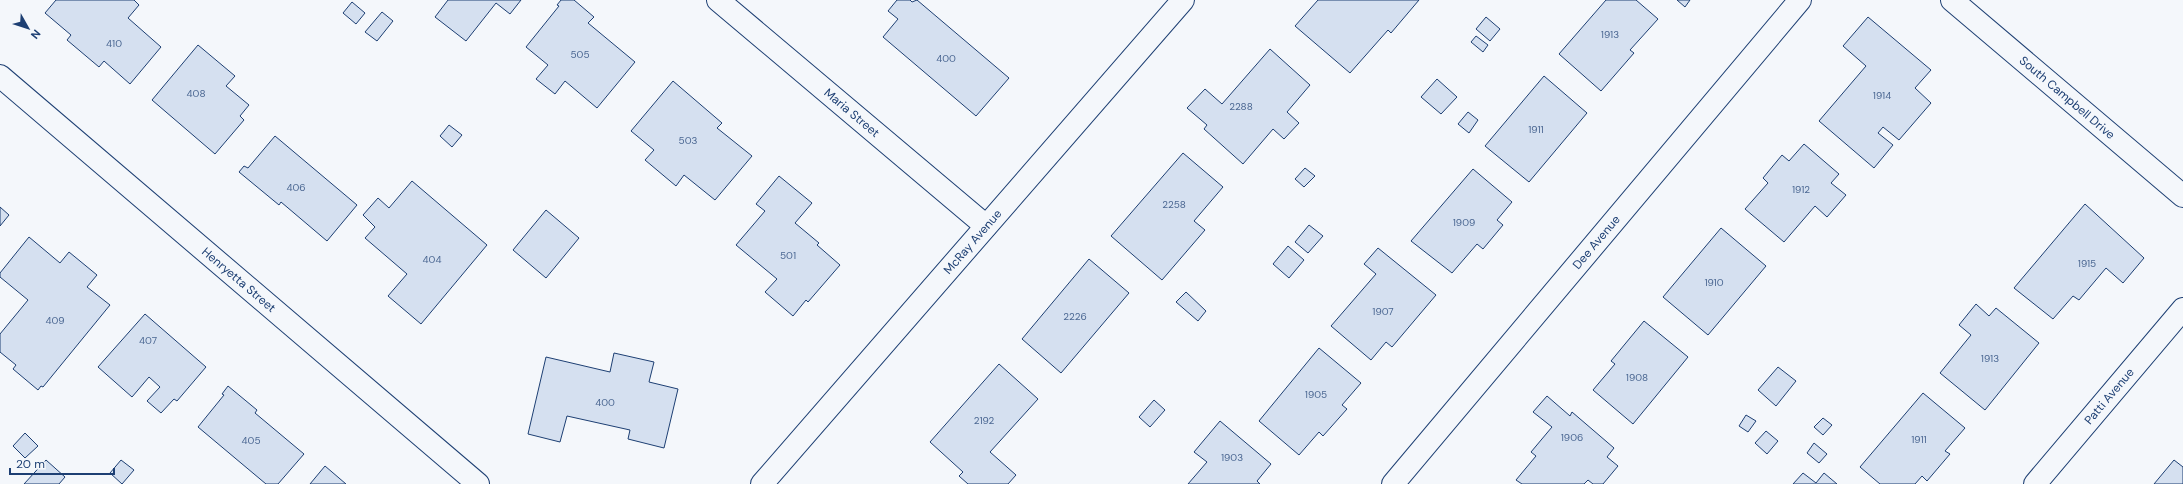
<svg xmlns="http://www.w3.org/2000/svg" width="2183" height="484" viewBox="0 0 2183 484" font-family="'DM Sans',sans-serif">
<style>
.building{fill:#d5e0f0;stroke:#1d3f73}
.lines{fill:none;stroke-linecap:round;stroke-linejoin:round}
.minor-casing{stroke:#1d3f73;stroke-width:24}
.tertiary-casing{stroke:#1d3f73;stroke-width:24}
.minor{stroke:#f4f7fb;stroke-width:22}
.tertiary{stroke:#f4f7fb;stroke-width:22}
.labels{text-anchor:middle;stroke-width:3;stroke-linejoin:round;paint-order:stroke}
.number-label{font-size:10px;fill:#4b6792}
.street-label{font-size:12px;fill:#1d3f73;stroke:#f4f7fb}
</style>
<rect width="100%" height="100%" fill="#f4f7fb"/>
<!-- building -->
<path class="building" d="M56,0H134L139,5L128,18L161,47L130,84L104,61L99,67L67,40L71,35L45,13Z
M448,0H521L510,14L496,3L466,41L435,17Z
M561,0H574L594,17L588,23L635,62L597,108L565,81L555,94L536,79L548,65L526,47L559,6L557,5Z
M897,0H910L912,2L917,0L1009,78L976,116L883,37L898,19L888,11Z
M1318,0H1419L1391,33L1388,30L1350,73L1295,26Z
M1606,0H1636L1658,19L1630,50L1634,53L1601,91L1559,54Z
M1677,0H1690L1685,7Z
M352,2L365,13L356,24L343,13Z
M382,12L393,21L377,41L365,32Z
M1486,17L1500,29L1490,41L1476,29Z
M1868,17L1931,70L1915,88L1931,103L1899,140L1883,127L1878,133L1893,145L1874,168L1819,121L1866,66L1843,46Z
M1476,36L1488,45L1483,52L1471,42Z
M198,45L235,76L226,86L249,105L240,116L244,120L215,154L152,100Z
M1270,49L1310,85L1287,112L1299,123L1284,139L1273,129L1243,164L1204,129L1207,125L1187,108L1205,89L1222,104Z
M1544,76L1587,113L1529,182L1485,146Z
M1437,79L1457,97L1441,114L1421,97Z
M673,81L722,123L717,128L752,156L715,200L684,175L676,186L645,160L654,150L631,131Z
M1468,112L1478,120L1469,133L1458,124Z
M449,125L462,135L452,147L440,136Z
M275,136L357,205L327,241L281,202L279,205L239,172L244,166L248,168Z
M1804,144L1839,174L1831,183L1846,195L1827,217L1815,206L1784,242L1745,209L1768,183L1763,178L1782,155L1789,161Z
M1183,153L1223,187L1194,221L1205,230L1162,280L1111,236Z
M1305,168L1315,176L1304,187L1295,179Z
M1473,169L1512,202L1497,220L1503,225L1483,249L1477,244L1452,273L1411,241Z
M779,176L812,203L795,223L819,243L817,245L840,265L808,302L806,300L793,316L765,292L777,279L736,245L765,211L756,204Z
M412,181L487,245L421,324L388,296L407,274L365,238L375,227L363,215L378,198L389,208Z
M2085,204L2144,258L2123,283L2106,268L2079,300L2073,296L2053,319L2014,288Z
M0,207L9,215L0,226Z
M546,210L579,238L546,278L513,250Z
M1309,225L1323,236L1308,253L1295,242Z
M1721,228L1766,266L1708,335L1663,297Z
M29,237L60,263L69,252L97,275L87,287L110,305L43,387L41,386L38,390L13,369L16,365L0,352V334L28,300L0,277V273Z
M1288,246L1304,260L1289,278L1273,264Z
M1378,248L1436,295L1392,347L1386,342L1371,360L1331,326L1376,274L1364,264Z
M1089,259L1129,293L1061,373L1022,339Z
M1186,292L1206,311L1198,321L1176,302Z
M1976,304L1989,316L1996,308L2039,343L1985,410L1940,373L1971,335L1959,325Z
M145,314L206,367L177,401L174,399L161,413L147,401L160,387L149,377L132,397L98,367Z
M1644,321L1688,357L1633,424L1593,390L1615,364L1611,361Z
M1319,348L1361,383L1342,405L1347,409L1323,436L1319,432L1299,455L1259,421Z
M614,353L654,362L649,382L678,389L664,448L628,439L630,430L567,416L560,442L528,434L546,357L610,372Z
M999,364L1038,399L990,452L1016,475L1008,484H968L959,476L963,472L930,442Z
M1778,367L1796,381L1776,406L1758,390Z
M228,386L257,410L255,413L304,454L278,484H266L198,427L224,395L222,394Z
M1923,393L1965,428L1945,451L1950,454L1927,481L1922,476L1915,484H1880L1860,467Z
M1547,396L1570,416L1572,412L1614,448L1607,457L1618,466L1603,484H1593L1588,480L1584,484H1522L1516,480L1536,456L1531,452L1552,427L1533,412Z
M1154,400L1165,410L1150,427L1139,417Z
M1746,415L1756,421L1748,432L1739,426Z
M1823,418L1832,425L1823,435L1814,427Z
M1220,421L1271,464L1257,481L1260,484H1188L1207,462L1194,452Z
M1766,431L1778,441L1767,454L1755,443Z
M25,433L38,446L25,458L13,446Z
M1814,443L1827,454L1819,463L1807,453Z
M46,460L65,477L59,484H24Z
M121,460L134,470L122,484L110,473Z
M2174,460L2183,467V484H2154Z
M325,466L346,484H310Z
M1803,473L1816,483L1824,473L1837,484H1793Z"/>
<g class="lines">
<defs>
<g id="minor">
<path id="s1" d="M718,0L986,226"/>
<path id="s2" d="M1952,0L2183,196"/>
<path id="s3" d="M0,76L478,484"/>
<path id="s4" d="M1393,484L1800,0"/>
<path id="s5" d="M2035,484L2183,309"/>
</g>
<g id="tertiary">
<path id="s6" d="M762,484L1183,0"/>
</g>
</defs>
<!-- minor casing -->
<use href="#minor" class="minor-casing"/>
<!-- tertiary casing -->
<use href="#tertiary" class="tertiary-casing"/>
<!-- minor -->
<use href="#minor" class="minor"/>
<!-- tertiary -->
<use href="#tertiary" class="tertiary"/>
</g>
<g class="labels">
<!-- number labels -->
<g class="number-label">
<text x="1610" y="38">1913</text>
<text x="114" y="47">410</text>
<text x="580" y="58">505</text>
<text x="946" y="62">400</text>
<text x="196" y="97">408</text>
<text x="1882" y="99">1914</text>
<text x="1241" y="110">2288</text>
<text x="1536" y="133">1911</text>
<text x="688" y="144">503</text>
<text x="296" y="191">406</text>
<text x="1801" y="193">1912</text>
<text x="1174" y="208">2258</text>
<text x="1464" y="226">1909</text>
<text x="788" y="259">501</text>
<text x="432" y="263">404</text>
<text x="2087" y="267">1915</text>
<text x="1714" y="286">1910</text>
<text x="1383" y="315">1907</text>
<text x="1075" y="320">2226</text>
<text x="55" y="324">409</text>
<text x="148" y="344">407</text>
<text x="1990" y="362">1913</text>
<text x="1637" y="381">1908</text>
<text x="1316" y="398">1905</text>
<text x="605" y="406">400</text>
<text x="984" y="424">2192</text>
<text x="1572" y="441">1906</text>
<text x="1919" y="443">1911</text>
<text x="251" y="444">405</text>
<text x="1232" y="461">1903</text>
</g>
<!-- street labels -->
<g class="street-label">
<text dy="4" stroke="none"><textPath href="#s2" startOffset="151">South Campbell Drive</textPath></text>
<text dy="4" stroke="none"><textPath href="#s1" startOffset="175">Maria Street</textPath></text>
<text dy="4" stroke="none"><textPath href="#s6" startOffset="321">McRay Avenue</textPath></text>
<text dy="4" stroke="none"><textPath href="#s4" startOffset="316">Dee Avenue</textPath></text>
<text dy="4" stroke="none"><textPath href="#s3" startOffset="314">Henryetta Street</textPath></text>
<text dy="4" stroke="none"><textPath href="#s5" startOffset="115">Patti Avenue</textPath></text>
</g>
</g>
<!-- north arrow -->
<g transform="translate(28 28) rotate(129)" stroke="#f4f7fb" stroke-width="3" paint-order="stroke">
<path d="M0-3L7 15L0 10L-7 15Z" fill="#1d3f73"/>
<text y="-6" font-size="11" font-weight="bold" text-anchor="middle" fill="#1d3f73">N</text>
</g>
<!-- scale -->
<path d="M10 468v6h104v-6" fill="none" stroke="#1d3f73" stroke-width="2"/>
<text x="16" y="468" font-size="12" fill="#1d3f73" stroke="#f4f7fb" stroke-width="3" paint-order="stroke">20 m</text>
</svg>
